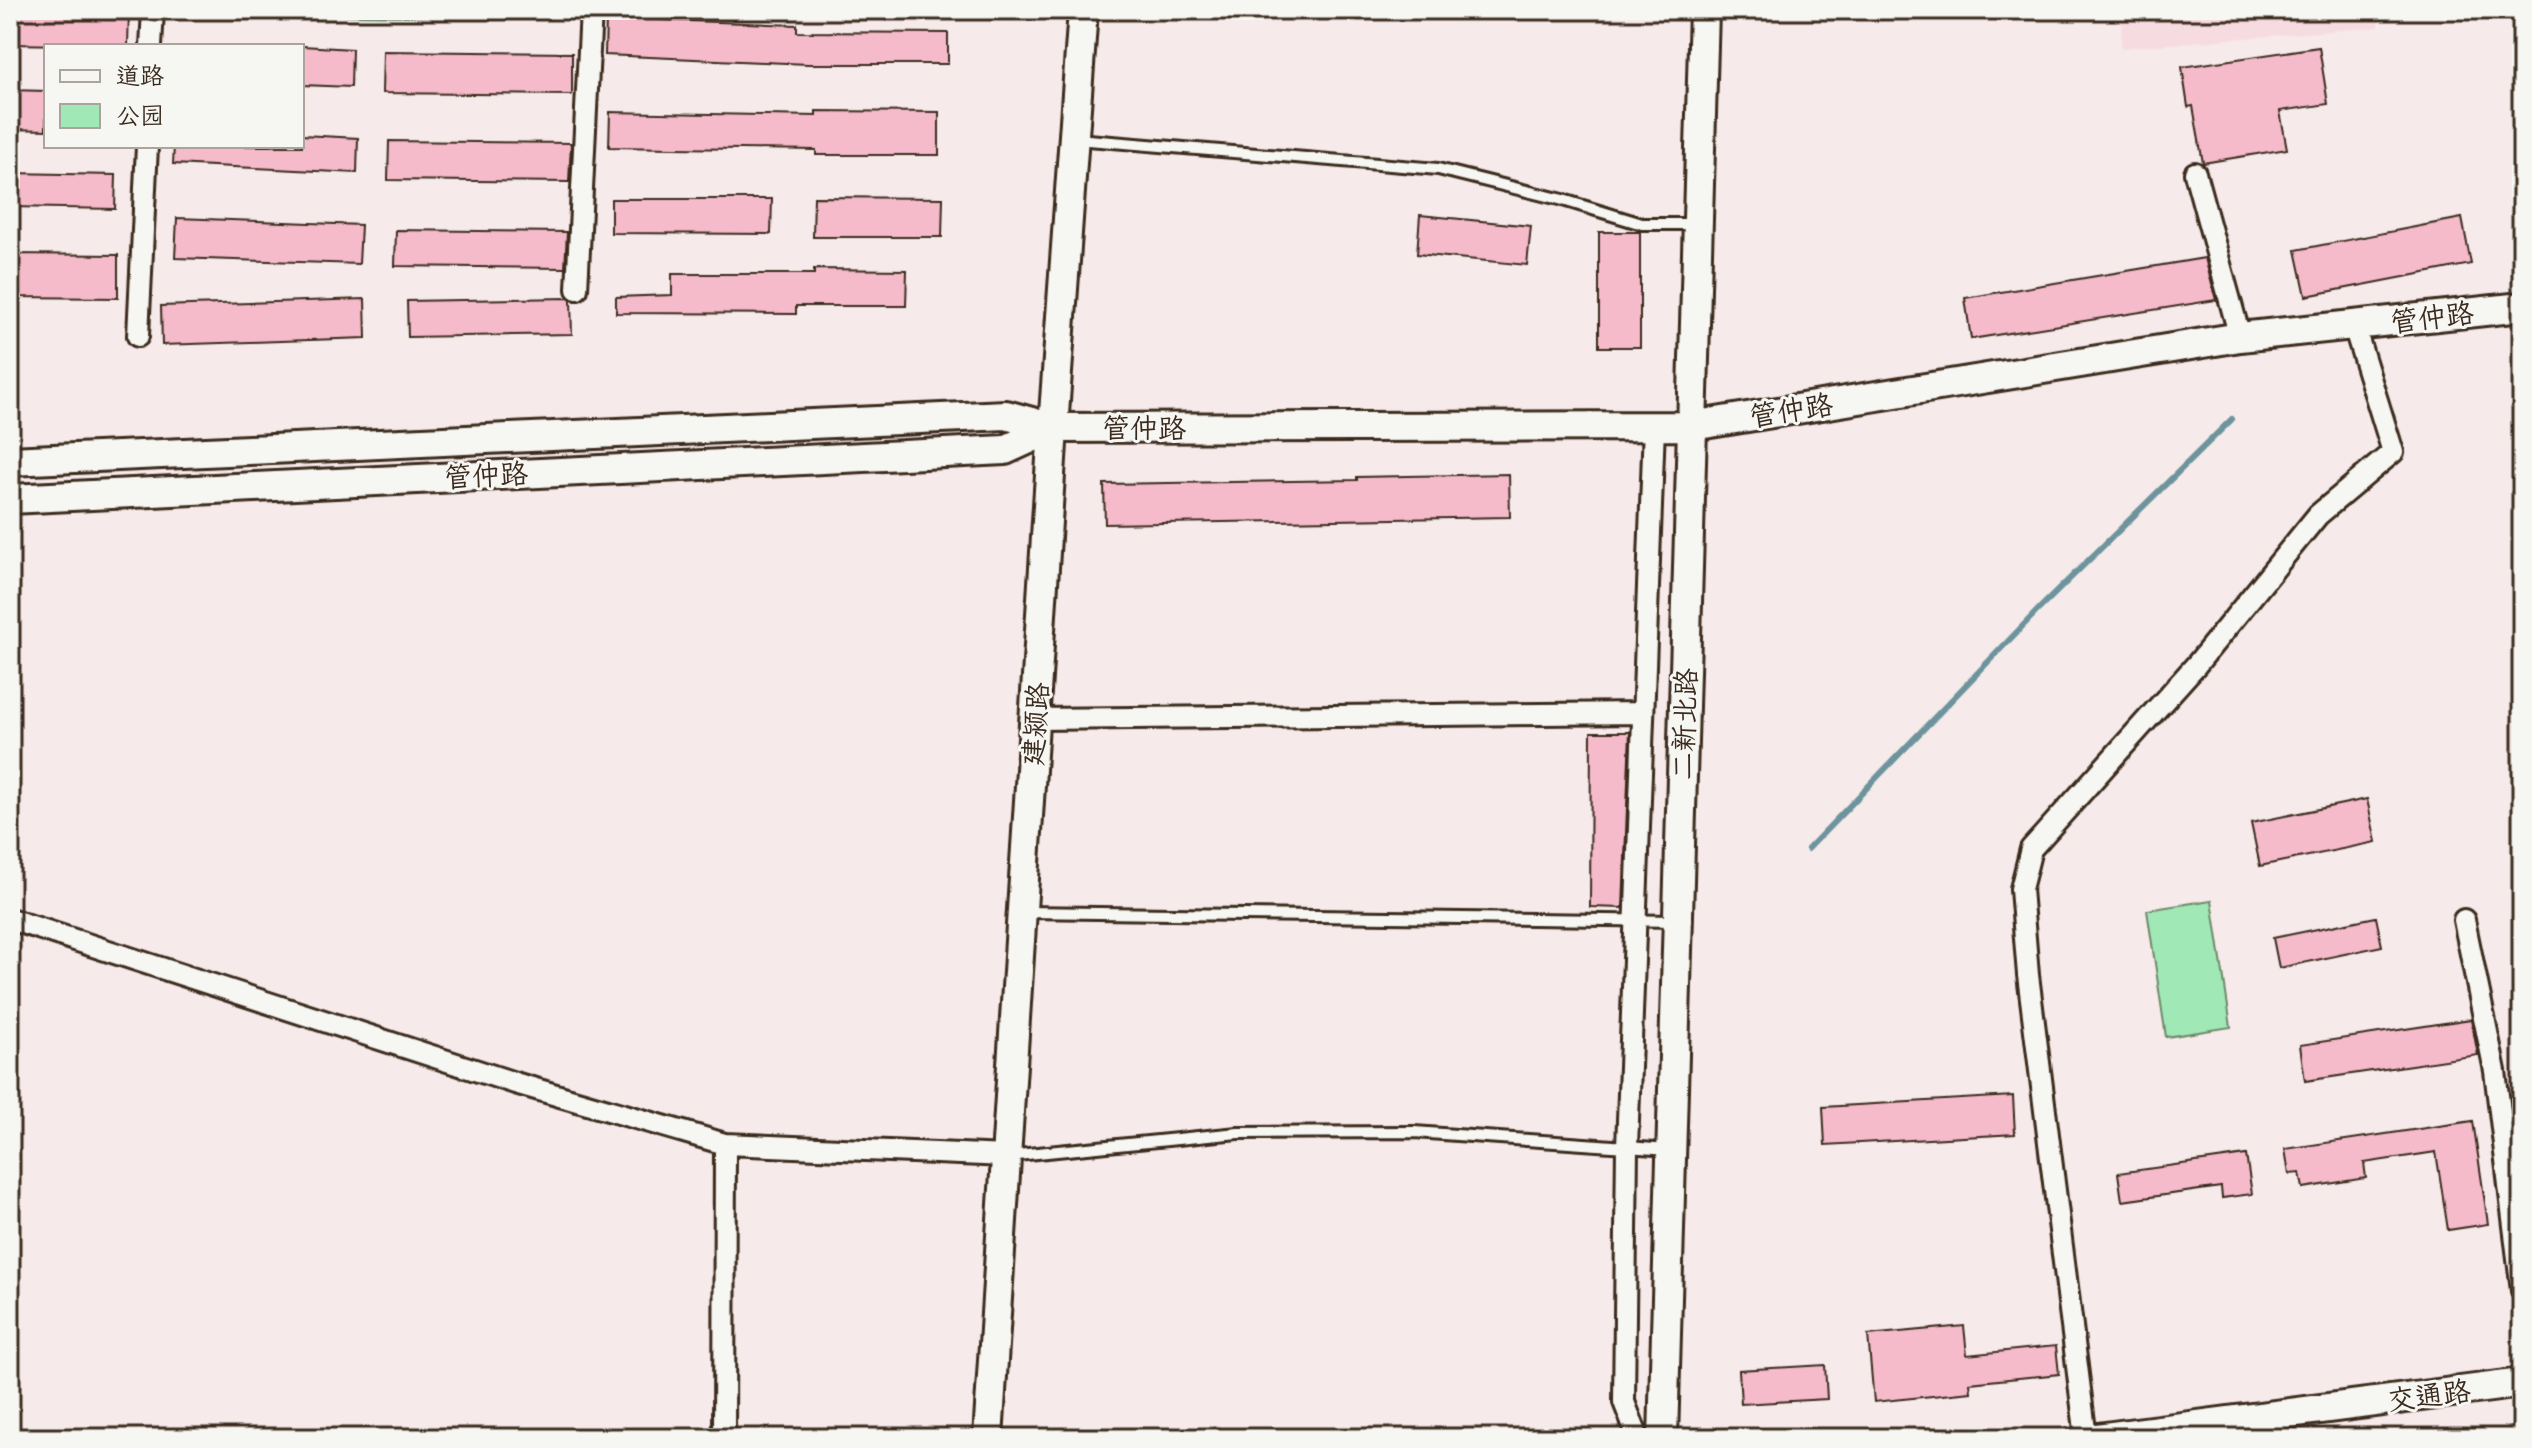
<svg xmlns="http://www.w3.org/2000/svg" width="2532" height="1448" viewBox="0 0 2532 1448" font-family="Pangolin,'LXGW WenKai TC',sans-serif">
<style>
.built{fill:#f6dce1}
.green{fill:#a0e8b6;stroke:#6e896a;stroke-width:2}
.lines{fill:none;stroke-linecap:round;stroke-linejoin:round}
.stream{stroke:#6d949c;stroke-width:6}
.building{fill:#f5bbcb;stroke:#3b2a1e;stroke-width:2}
.lane-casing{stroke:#3b2a1e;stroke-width:16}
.street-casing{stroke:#3b2a1e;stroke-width:26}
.secondary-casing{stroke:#3b2a1e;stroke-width:34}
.lane{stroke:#f6f6f2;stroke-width:10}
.street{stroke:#f6f6f2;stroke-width:20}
.secondary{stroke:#f6f6f2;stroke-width:28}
.labels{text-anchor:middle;stroke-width:6;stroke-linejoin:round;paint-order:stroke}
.street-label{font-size:28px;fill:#3b2a1e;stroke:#f6f6f2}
</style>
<rect width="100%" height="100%" fill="#f6eaea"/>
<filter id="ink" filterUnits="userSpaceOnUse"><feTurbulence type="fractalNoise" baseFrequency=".0125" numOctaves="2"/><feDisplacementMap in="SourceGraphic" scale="16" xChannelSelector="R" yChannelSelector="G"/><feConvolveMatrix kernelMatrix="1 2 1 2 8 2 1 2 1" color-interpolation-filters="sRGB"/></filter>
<g filter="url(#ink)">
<!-- built -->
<path class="built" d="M2122,10H2379V27L2121,48Z"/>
<!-- green -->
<path class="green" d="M204,10H554L545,18L207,13Z
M2212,900L2231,1027L2166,1037L2147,910Z"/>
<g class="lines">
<!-- stream -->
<path class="stream" d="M1808,849L2039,609L2232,419"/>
</g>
<!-- building -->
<path class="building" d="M10,10H129L128,46L10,44Z
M606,18L797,25V32L948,33V64H808L605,55Z
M302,46L352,49L351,87L302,85Z
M2319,47L2328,104L2280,111L2287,149L2203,163L2193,106L2188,107L2182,67Z
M383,51L572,53V95L382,93Z
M10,90L46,91V130L10,129Z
M816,111L939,112V155H816V150L609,147L610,112L816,116Z
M302,135L358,138L357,173L173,164L174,146H302Z
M389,141L571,143L569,182L388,180Z
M10,173L116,175L115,209L10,207Z
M814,197L943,198L942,237H813Z
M611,199H772L771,234L611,233Z
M1420,215L1531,226L1527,265L1417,254Z
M177,218L361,225L359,264L175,258Z
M2462,218L2471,264L2306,296L2296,250Z
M396,230L567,232L565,268L395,266Z
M1599,232H1640V347H1599Z
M10,254L118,255V298L10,297Z
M2205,258L2216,300L1971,339L1965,298Z
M814,269L907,270L906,306H796V314L616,313V297L672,295V274H814Z
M568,298L571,300L572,334L408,337L407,301Z
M365,299L366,338L162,345L161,306Z
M1509,474L1510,517L1105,524L1104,484L1357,480V477Z
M1591,732H1630L1623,908L1590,907Z
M2367,799L2376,842L2260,866L2251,823Z
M2376,917L2382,946L2279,968L2273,938Z
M2471,1019L2478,1055L2305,1081L2300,1045Z
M2013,1096L2015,1134L1825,1145L1823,1107Z
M2473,1121L2488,1224L2448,1230L2436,1152L2364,1163L2366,1178L2303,1188L2300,1173L2289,1174L2285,1149Z
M2246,1155L2252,1194L2222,1198L2221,1187L2122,1201L2118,1173Z
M1964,1326L1967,1355L2056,1346L2059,1374L1970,1383L1971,1392L1874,1402L1868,1335Z
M1825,1365L1827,1399L1741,1404L1739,1370Z"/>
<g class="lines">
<defs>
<path id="lane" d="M1076,139L1438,169L1563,200L1642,224H1695
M1025,912L1677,921
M1007,1156L1238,1133L1414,1132L1669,1150"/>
<path id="street" d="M151,46L153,10
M2195,173L2240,337
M577,289L591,10
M138,336L147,146
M1035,719L1643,713
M10,919L515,1083L725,1144L1007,1156
M2464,920L2495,1071L2522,1291
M724,1438L725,1144
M1638,1438L1624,1402L1627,1147L1654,426
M2086,1438L2028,975L2021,889L2031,849L2197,664L2318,515L2393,452L2354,326"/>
<path id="secondary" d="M1053,428L1692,426L2240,337L2522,307
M10,461L1006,415L1053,428L1005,450L10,499
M988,1438L1053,428L1083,10
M1663,1438L1704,10
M2097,1438L2522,1383"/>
</defs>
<!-- lane casing -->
<use href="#lane" class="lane-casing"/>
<!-- street casing -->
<use href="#street" class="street-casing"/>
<!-- secondary casing -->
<use href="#secondary" class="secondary-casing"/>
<!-- lane -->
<use href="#lane" class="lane"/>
<!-- street -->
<use href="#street" class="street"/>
<!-- secondary -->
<use href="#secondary" class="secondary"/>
</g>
</g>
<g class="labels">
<!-- street labels -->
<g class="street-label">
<text transform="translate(2432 317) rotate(-7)" y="10">管仲路</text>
<text transform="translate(1791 410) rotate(-9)" y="10">管仲路</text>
<text x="1144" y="438">管仲路</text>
<text transform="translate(486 475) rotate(-3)" y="10">管仲路</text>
<text transform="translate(1035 724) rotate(-86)" y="10">建颍路</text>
<text transform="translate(1684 724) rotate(-88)" y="10">二新北路</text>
<text transform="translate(2429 1395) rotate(-7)" y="10">交通路</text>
</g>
</g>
<!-- margin -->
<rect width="2532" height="1448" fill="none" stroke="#f6f6f2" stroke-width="40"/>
<rect x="20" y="20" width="2492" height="1408" fill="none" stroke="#3b2a1e" stroke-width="3" filter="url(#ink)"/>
<!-- legend -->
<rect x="44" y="44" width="260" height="104" fill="#f6f6f2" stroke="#aba49d" stroke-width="2"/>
<rect x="60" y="70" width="40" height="12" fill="#f6f6f2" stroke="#aba49d" stroke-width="2"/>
<text x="116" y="84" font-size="24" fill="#3b2a1e">道路</text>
<rect x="60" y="104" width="40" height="24" fill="#a0e8b6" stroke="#aba49d" stroke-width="2"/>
<text x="116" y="124" font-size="24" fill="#3b2a1e">公园</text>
</svg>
